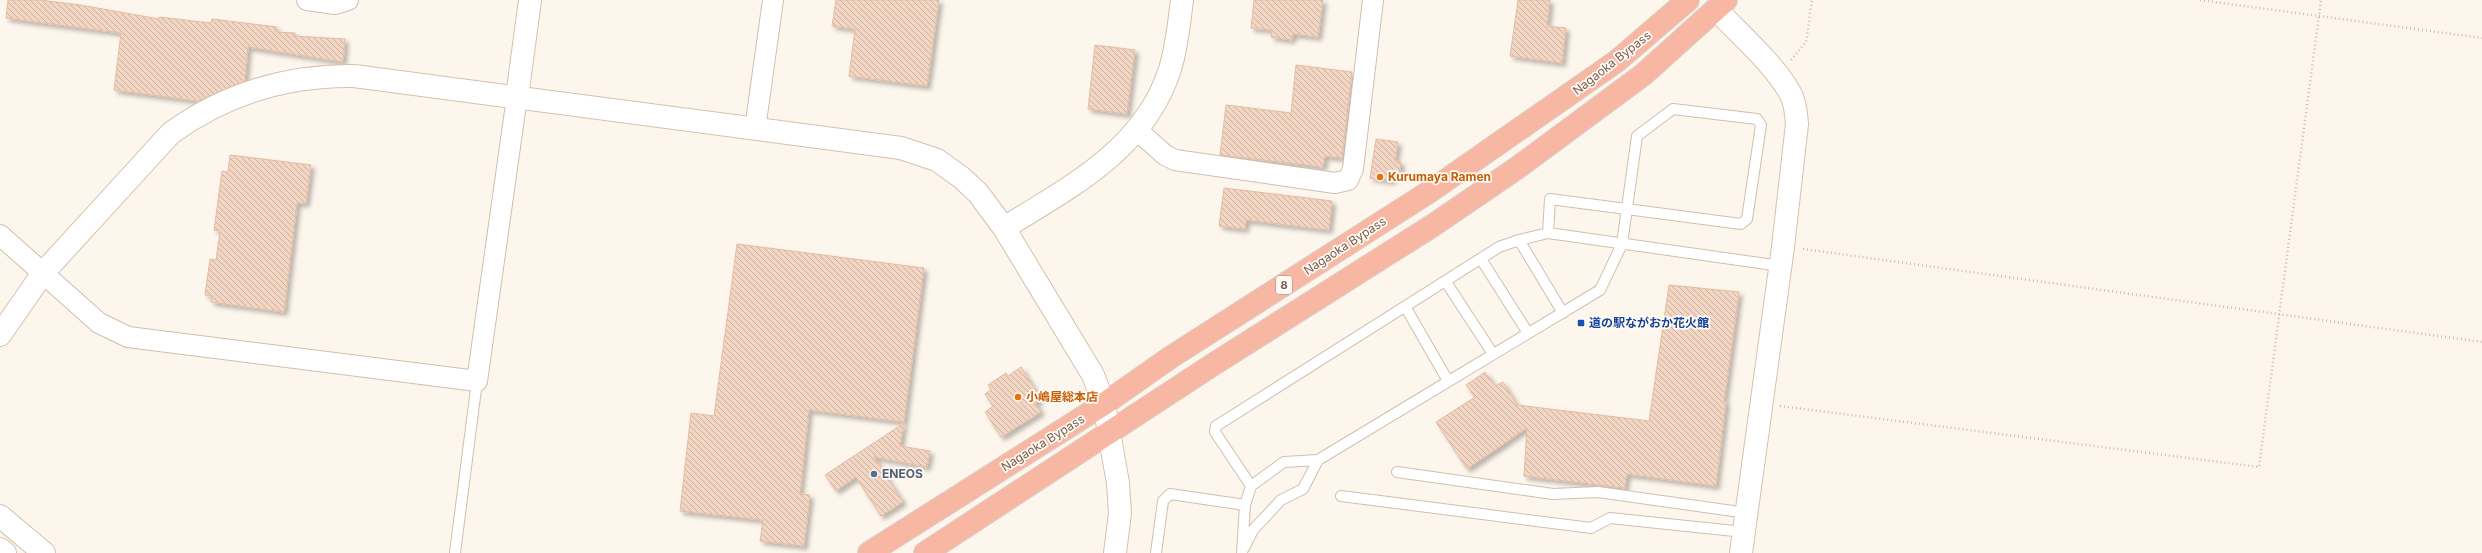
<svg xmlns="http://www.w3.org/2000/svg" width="2482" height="553" viewBox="0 0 2482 553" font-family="Inter,'Noto Sans JP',sans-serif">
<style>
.building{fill:url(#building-back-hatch);stroke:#e6bba3;filter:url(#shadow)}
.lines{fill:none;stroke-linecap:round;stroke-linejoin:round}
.lane-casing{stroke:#d1beb0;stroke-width:12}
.street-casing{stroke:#d1beb0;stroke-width:22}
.secondary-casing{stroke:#d6c0b0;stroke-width:24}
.highway-casing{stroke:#dad1cd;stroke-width:24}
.path{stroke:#d9b8a5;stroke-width:2.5;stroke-dasharray:1 3;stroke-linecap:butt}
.lane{stroke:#fff;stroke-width:10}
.street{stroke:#fff;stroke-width:20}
.secondary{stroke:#fff;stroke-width:22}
.highway{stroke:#f7b7a3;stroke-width:22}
.food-dot{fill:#e8710a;stroke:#fffaf3;stroke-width:1.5}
.transit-dot{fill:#1a4fb4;stroke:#fffaf3;stroke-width:1.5}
.service-dot{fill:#5c6f8a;stroke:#fffaf3;stroke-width:1.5}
.labels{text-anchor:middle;stroke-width:3.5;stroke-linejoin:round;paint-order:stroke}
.shield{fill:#fffaf3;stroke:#a28b7f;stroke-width:1}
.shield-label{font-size:11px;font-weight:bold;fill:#7a5c4d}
.street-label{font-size:12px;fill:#7a5c4d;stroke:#fffaf3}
.food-label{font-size:12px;font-weight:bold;fill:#c56008;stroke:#fffaf3;text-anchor:start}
.transit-label{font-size:12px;font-weight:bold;fill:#164399;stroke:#fffaf3;text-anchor:start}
.service-label{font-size:12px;font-weight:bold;fill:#4e5e75;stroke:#fffaf3;text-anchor:start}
</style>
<defs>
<pattern id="building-back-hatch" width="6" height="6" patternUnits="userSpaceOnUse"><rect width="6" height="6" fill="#f3d5c3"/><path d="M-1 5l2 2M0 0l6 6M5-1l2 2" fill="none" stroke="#cab0a1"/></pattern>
<filter id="shadow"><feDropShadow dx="3.5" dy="3.5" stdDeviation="2" flood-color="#0004"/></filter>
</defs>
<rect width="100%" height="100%" fill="#fdf6ec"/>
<!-- building -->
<path class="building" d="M8,0H40L80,5L159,19V17L211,23L212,19L277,27L276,32L295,33V36L345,39L343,62L248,47L245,81L199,101L114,90L121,33L6,18Z
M836,0H939L927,86L849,76L855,29L832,26Z
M1254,0H1323L1318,37L1293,34L1292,40L1271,37L1272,30L1251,28Z
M1518,0H1550L1547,26L1566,28L1562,63L1510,56Z
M1095,45L1135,50L1127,114L1088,109Z
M1296,65L1352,72L1342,158L1325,156L1323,167L1220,155L1226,105L1291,113Z
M1376,139L1398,142L1395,161L1401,162L1399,176L1393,175L1392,181L1370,178Z
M230,155L311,165L306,203H297L284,312L211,302L212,296L205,295L210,259L216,260L220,231L214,230L222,171L228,172Z
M1224,188L1332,201L1329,230L1246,220L1245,229L1219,226Z
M737,244L924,268L904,422L809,410L800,494L810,495L804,546L760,541L763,520L680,511L691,413L714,416Z
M1669,285L1739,292L1724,402H1726L1716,486L1627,474L1625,488L1524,476L1527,428L1467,469L1436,422L1475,397L1466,385L1485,372L1495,386L1503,382L1517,405L1649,421Z
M1021,367L1041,399L1035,402L1041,412L1001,437L985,412L993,406L985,394L991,390L988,385L1006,373L1008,376Z
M904,423L900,446L930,451L927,467L874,457L903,502L881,516L856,477L836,491L825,475Z"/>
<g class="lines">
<defs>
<path id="lane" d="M1519,240L1563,313
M1481,259L1528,333
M1446,282L1493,354
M1406,308L1448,381
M1397,472L1553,494L1598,492L1747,513
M1251,486L1215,432L1216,426L1499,247L1519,240L1548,233L1781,266
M1341,496L1591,528L1610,518L1744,532
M1244,548L1253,530L1281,500L1303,489L1318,460
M455,553L477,381
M1156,553L1163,501L1170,494L1245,505
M1242,553L1245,505L1251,486L1284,462L1318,460L1600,290L1622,244L1637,136L1673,109L1757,119L1761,125L1747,219L1741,224L1550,199L1548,233"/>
<path id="street" d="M307,0L335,4L348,0
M755,129L773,0
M1137,130L1165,155L1175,160L1335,183L1348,180L1353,169L1373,0
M0,235L99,323L128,337L477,381L517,97"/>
<path id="secondary" d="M1716,9C1739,34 1772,62 1789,91C1795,101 1796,112 1797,124L1783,247L1741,553
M517,97L530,0
M1004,228C1070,187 1145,149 1170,69C1177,47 1179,23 1182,0
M0,335L43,273L171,133C225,94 288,75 354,76L901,148L937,160L962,178L978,193L1004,228L1093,375L1104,404L1118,483L1120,513L1115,553
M0,516L44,553
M0,549L5,553"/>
<path id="highway" d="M869,553L1104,404L1171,357L1429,192L1617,61L1688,0
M925,553L1217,362L1432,226L1517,168L1644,74L1726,0"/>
</defs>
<!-- lane casing -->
<use href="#lane" class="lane-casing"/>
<!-- street casing -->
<use href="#street" class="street-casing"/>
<!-- secondary casing -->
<use href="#secondary" class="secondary-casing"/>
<!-- highway casing -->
<use href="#highway" class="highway-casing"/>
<!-- path -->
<path class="path" d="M2200,0L2482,38
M1791,60L1806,42L1812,0
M1803,249L2482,342
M1780,406L2259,467L2321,0"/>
<!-- lane -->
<use href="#lane" class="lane"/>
<!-- street -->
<use href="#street" class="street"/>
<!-- secondary -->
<use href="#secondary" class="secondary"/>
<!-- highway -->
<use href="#highway" class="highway"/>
</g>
<!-- markers -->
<g class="food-dot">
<circle cx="1380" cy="177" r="4"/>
<circle cx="1018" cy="397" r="4"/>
</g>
<rect class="transit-dot" x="1577" y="319" width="8" height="8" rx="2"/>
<circle class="service-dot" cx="874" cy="474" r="4"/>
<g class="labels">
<!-- shield labels -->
<rect class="shield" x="1276" y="276" width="16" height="18" rx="3"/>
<g class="shield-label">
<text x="1284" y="289">8</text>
</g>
<!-- street labels -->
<g class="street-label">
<text transform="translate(1612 63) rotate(-38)" y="4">Nagaoka Bypass</text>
<text transform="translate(1345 246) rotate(-33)" y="4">Nagaoka Bypass</text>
<text transform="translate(1043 443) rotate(-32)" y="4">Nagaoka Bypass</text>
</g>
<!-- food labels -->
<g class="food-label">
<text x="1388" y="181">Kurumaya Ramen</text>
<text x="1026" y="401">小嶋屋総本店</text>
</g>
<!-- transit labels -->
<g class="transit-label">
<text x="1589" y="327">道の駅ながおか花火館</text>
</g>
<!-- service labels -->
<g class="service-label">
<text x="882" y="478">ENEOS</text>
</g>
</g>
</svg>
